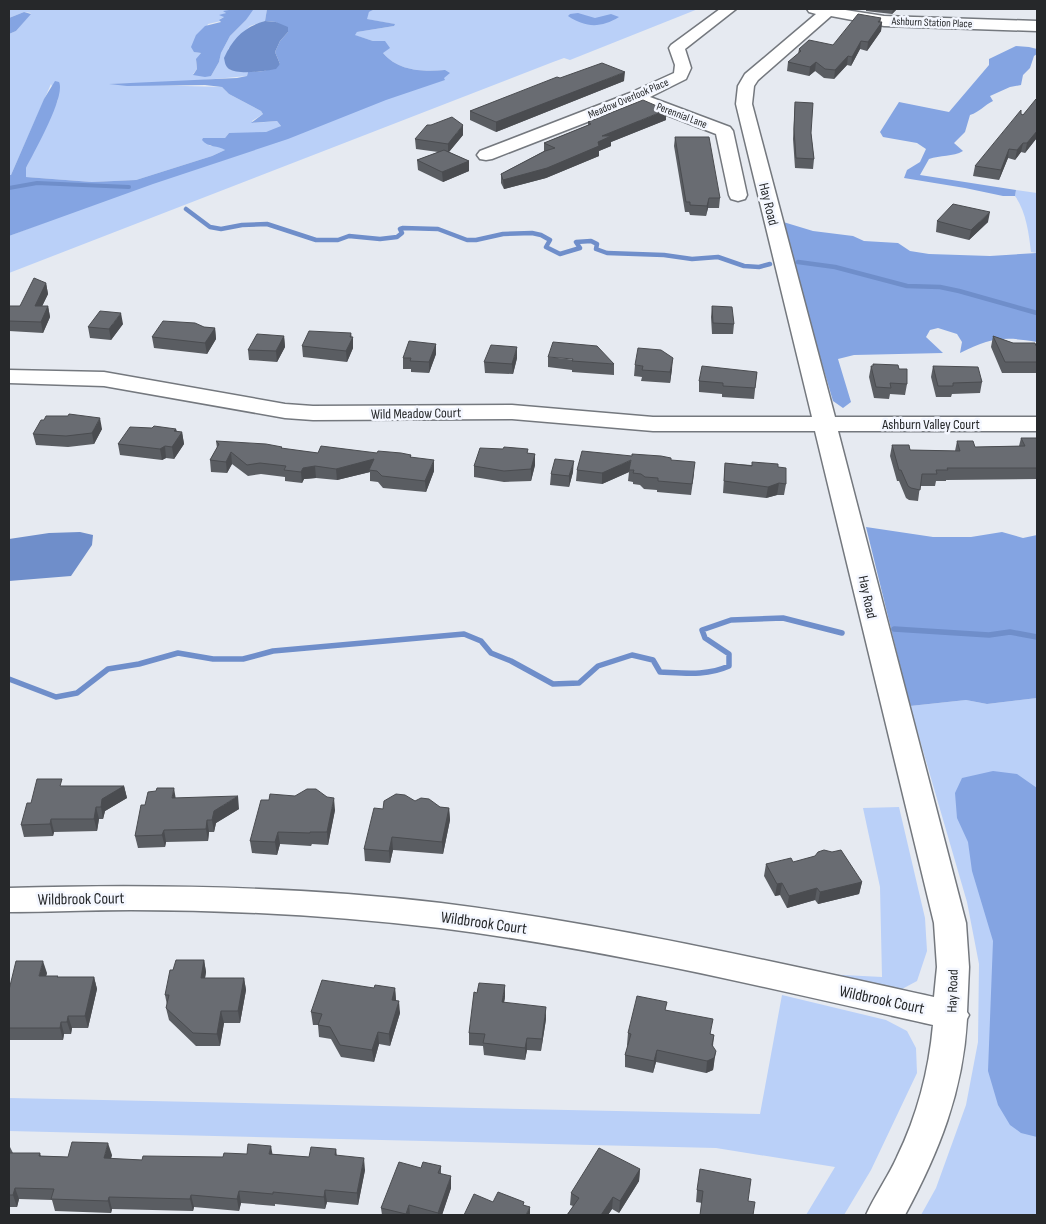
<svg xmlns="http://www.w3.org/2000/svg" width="1046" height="1224" viewBox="0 0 1046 1224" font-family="'Sofia Sans Condensed',sans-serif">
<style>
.green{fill:#bad0f8}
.forest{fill:#84a4e2}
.water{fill:#6f8eca}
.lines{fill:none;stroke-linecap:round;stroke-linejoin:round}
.stream-far2{stroke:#6f8eca;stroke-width:4}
.stream-far1{stroke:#6f8eca;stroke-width:4.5}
.stream{stroke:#6f8eca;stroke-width:5.5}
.minor-casing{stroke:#74787e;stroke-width:3}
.minor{fill:#fff;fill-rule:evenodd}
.wall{fill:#5a5d62}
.shaded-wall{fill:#4a4c50}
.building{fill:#696c72;stroke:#4a4c50}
.labels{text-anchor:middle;stroke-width:5;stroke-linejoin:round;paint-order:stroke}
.far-street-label{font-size:11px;fill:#26282a;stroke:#f4f7ff}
.street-label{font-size:14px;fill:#26282a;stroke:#f4f7ff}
.near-street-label{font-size:16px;fill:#26282a;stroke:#f4f7ff}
</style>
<rect width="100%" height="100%" fill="#e6eaf1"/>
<!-- green -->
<path class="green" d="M9,9H235C231,9 222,13 224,17L220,19L221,21L208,24L195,52L201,53L196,61L197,69L193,74L211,76L219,62L221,53L230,36L246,20L252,9H250H267L265,21L250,26L228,49L230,70L248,72L247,76L182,82L110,84L222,87L229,94L261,111L263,114L252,121L253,123L277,121L281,126C267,136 246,133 229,133L225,138H203L210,146H220L225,150L212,156L136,180L92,182L26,177V168L58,100L51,84L11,175H9V34L16,31L31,13L24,12L9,18Z
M375,9H698L570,60L564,58L553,62L9,273V236L445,70C423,72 398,71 383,53L385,41H373L354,35L357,32L394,26V24L366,19L369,12Z
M1016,190L1037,193V253L1031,252C1029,234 1026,211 1015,196Z
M1037,698V1215H921L936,1188L966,1105L978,1042L979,964L967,902L910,706L966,700L987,704Z
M899,807L925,918L927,951L917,981L889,996L786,972L882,977L880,887L863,808Z
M782,995L886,1020L907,1031L916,1048L917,1073L871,1170L844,1215H806L835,1167L716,1148L9,1131V1098L760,1114Z"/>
<!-- forest -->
<path class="forest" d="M235,9L253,10L246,20L230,36L221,53L219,62L211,76L205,77L193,75L197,69L196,59L201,53L194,52L191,47L196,35L205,26L221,22L219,20L224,17L219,15L226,13L223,11Z
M267,9H375L369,12L367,19L395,24L394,26L357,32L355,35L373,41H385L390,48L383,53C398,71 423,72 445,70L450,73L444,78L445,80L386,100L288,139L153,184L9,236V175H11L44,99L55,81L59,82C66,96 34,152 26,168V177L92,182L136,180L212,156L225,150C218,145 208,148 202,140L203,138H225L229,133L266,132L281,126L277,121L251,123L263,114L261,111L229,94L222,87L205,85L127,86L109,84L237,78L247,76L248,72L264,71L280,64L275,52L280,41L288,32L276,22L265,21Z
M24,12L31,14L16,31L9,34V18Z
M578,13L595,18L611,14L619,17C601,28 586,28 568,16L570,14Z
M1016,46L1029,47L1037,49V54L1034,56L1030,68L1023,75L1021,85L1010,87L990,96L993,101C984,105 980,112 970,115L965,132L954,143L963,151C953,157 940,155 929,159L920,175L1016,190L1015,196H1003L965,188L904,178L907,170L920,162L926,149L917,143L883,137L880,132L899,102L949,112L989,65V59Z
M780,221L813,231L853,236L864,241L898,243L910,251L929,254L990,256L1037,253V342C1003,336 991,338 960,353L962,342L957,334L938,328L930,330L926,337L943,353L854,355L838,359L851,402L843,408L833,401Z
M866,527L933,537H971L1002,532L1023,538L1037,535V698L987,704L966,700L910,706Z
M993,771L1017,774L1037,788V1137L1021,1133L1010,1125L998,1105L988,1071L993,941L972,871L968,842L957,818L955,793L962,778Z"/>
<!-- water -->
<path class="water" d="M265,21L276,22L288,27V32L280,41L275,52L280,64L276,69C266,71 238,75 229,69C225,66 225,62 224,58C233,38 244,27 265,21Z
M80,532L93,535L92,545L71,576L9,581V539L49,533Z"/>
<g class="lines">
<!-- stream-far2 -->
<path class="stream-far2" d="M9,188L37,183L129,187"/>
<!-- stream-far1 -->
<path class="stream-far1" d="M186,209L210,227L221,229L242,225L267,224L316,240H338L349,236L380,239L397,237L402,233L400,229L403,228L438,229L467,240H476L503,234L532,233L541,235L550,240L546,247L560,254L580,248L576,242L591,241L597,244L596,249L607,253L664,255L692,259L718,257L744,266L759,267L770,264
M798,262L835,267L907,286L940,287L959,291L1037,313"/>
<!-- stream -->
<path class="stream" d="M894,629L989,635L1010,632L1037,637
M9,679L56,697L77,693L108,669L139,664L178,653L213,659H243L273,651L464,634L481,641L491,653L511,661L553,684L579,683L598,666L632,655L653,660L660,672C684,673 707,676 729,666V654L705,638L702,630L731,620L783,618L842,633"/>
<defs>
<path id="minor" d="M720,9H736L685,49L691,68L686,79L650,97L730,127L733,131L747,195L745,199L738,201L731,199L729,195L716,134L636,103L492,159L486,160L480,159L477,155L480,151L630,93L674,73L675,65L669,48L671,45Z
M807,9H839L884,16L1037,21V31L884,26L831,16L758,80L754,86L752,104L835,417H1037V431H838L966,923L969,967L967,1012L969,1015L967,1019C963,1092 939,1152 905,1215H866C875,1195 888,1177 897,1157C917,1116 929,1070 933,1025C769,988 606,949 440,928C337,916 234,910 131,910C90,910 49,912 9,912V888C153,884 297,886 441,903C607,924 771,961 934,997L937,967L934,923L815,431H653L512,419L313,420L285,418L104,386L9,383V370L104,372L285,404L313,406L512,405L653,417H812L736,104L738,86L745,74L816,14L809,12Z"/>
</defs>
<!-- minor casing -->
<use href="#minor" class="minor-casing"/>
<!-- minor -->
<use href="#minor" class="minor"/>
</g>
<!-- wall -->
<path class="wall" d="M866,9H897L892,14L866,11Z
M881,22H882L881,31L867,51L860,49L851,66L847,65L834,79L824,78L815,71L809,76L787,71L788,62L798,54L799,49L833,45Z
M560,78L624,81L496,132L470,120V111Z
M1037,99V140L1036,139L1025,153L1021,152L1015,160L1008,158L999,180L973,176L975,166L1021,114L1023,115Z
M795,102L811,133L814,159L813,169L795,168L793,139Z
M666,120L611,142V146L599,151V156L546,178L504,189L501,183V174L544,151V143L588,125V122Z
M463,135L449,152L469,161V171L443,182L418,170L417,160L438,152L416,149L415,139Z
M675,137L720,198L719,208H708L706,216L690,215L689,212H685L674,146Z
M937,221L988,222L969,240L936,232Z
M46,283L48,294L42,306H48L50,317L43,333L9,331V306H20Z
M712,306L734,324L733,334H712L711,317Z
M123,324L111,340L90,338L88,327Z
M204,327L215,328L216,339L207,354L154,348L152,337Z
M284,336L285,347L277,362L249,360L248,350Z
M993,336L1013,343L1037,346V373H1002L991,347Z
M352,337L353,348L347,362L303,357L302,346Z
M436,344V354L429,373L411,372V369H403V358Z
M548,357L614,364V375L572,372V370L548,367Z
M517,358L513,374L485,373L484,362Z
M873,364L899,369L907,384L905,395L890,394L889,399L874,398L869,377L871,366H873Z
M635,365L672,369L670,383L641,381L642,377L634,376Z
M933,366L982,382L980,393L952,394L951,397H936L931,377Z
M757,372L754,399L722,397V394L699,392V381Z
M152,428L176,429L177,432H182L184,444L174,459L166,458L162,460L120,455L118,444Z
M102,429L94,444L68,447L36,445L33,434Z
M1021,438H1037V479L946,480V481H936L935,486H920L918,501L909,500L906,498L899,481H897L890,456L892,445L910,450L955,451L957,441L975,447L1019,446Z
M216,441L318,453H377L411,455V457L434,471L426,492L383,488L378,482L370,481V472L337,480L316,478L304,479L302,483L285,481V477L261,474L248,476L232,464L227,473L211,472L210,460L217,448Z
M528,453L535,454V465L531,481L504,482L474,477V466Z
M671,460L694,474L691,495L657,492V490L644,489L640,485L633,484V482L628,481L629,472L602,484L576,481L577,470Z
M725,463L778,467L786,484L784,495H777L766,498L723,493Z
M573,472L569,487L550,485L551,474Z
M64,786H124L127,798L105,811L103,819H99L97,831L54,832L53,836L24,837L21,825L31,803Z
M175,798L239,809L216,823L214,832H209L208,841L166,842L165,847L138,848L135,836L145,805Z
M269,800L335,810L328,845L312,844L311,846L280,844L277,855L252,853L250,841Z
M415,801L440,807L449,808L450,820L443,854L393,850L390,863L365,861L364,849L383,809Z
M793,862L862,882L859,894L818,904L815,900L787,908L780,895L775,896L764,876L766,864Z
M204,960L206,972L205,978H244L246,990L240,1023H224L220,1046H196L169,1020L166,1008L167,1005L165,995L173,970Z
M47,973L46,976H58V977H94L97,989L88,1028H72L71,1034H64L63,1040H9V990Z
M374,988H395L396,1001L400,1013L390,1046L379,1044L374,1062L341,1057L331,1039L319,1037L318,1025H313L311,1012Z
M505,997L504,1002L546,1019L541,1051L527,1050L525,1060L484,1055L483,1046L469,1045V1033Z
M666,1010L711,1034L714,1035L713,1046L714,1063L713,1070L706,1073L656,1062L653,1073L625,1067V1055L628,1046L627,1045L628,1033Z
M9,1147H10L13,1153H40L41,1156L68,1157L112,1155L111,1159L142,1160L223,1157L272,1154L309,1157L336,1149L337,1156L365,1170L358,1205L327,1202L325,1209L275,1204V1206L241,1203L239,1211L194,1207L193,1211L112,1209L111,1213L55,1211L52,1200L19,1199L17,1207H9Z
M441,1166V1174L451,1188L442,1215H382L381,1208L421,1168Z
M640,1169L639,1181L619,1213L612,1209L608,1215H567L573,1206L570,1205L571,1193Z
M751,1179L702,1203L696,1202L697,1190Z"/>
<!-- shaded-wall -->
<path class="shaded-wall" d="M893,9H897L892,14Z
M881,18L880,25L882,22L881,31L867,51L868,42L878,22Z
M861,41L860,49L851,66L852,57Z
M848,56L847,65L834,79L835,70Z
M816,62L815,71L809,76L810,67Z
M625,72L624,81L496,132V122Z
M666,110V120L611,142V146L599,151V156L546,178L504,189L503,180L598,142L602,136Z
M463,125V135L448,153V144Z
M1037,131L1036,139L1025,153L1027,143Z
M1023,143L1021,152L1015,160L1017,150Z
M1009,149L1008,158L999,180L1001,170Z
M469,161V171L443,182L442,172Z
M709,198L708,208L706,216L707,206Z
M990,212L988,222L969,240L971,230Z
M46,283L48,294L37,317L35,306Z
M48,306L50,317L43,333L41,322Z
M121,313L123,324L111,340L109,329Z
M215,328L216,339L207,354L205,343Z
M351,333L352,339L353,337V348L347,362L346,351L350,337Z
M284,336L285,347L277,362L276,351Z
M436,344V354L429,373V362Z
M517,347V358L513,374L512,364Z
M673,358L672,369L670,383V372Z
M100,418L102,429L94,444L92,433Z
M176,429L178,439L182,432L184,444L174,459L172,447L174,431Z
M165,446L166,458L162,460L160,449Z
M231,452L232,464L227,473L226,462Z
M535,454V465L531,481V469Z
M374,459L369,470L370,472L337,480L336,469Z
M434,460V471L426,492L425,481Z
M631,460L629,472L602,484V473Z
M574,461L573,472L569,487V476Z
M315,466L316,478L304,479L302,483L301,472L303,468Z
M779,483L777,495L766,498L768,487Z
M124,786L127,798L105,811L103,819L101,807L102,799Z
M174,788L176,800L172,798Z
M238,796L239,809L216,823L214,832L212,820L214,811Z
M334,798L335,810L328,845L327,832Z
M96,807L99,819L97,831L94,819Z
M449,808L450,820L443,854L442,842Z
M51,819L54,832L53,836L50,824Z
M207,820L209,832L208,841L206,829Z
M164,830L166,842L165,847L162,835Z
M278,832L280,844L277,855L275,842Z
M392,837L393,850L390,863L389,851Z
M862,882L859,894L818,904L820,892Z
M782,883L780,895L775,896L777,884Z
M817,888L815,900L787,908L789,896Z
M204,960L206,972L203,990L201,978Z
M43,961L47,973L43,988L39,976Z
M94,977L97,989L88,1028L85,1016Z
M244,978L246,990L240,1023L238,1011Z
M505,985V997L502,1014V1002Z
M395,988L396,1000L393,1012L392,1000Z
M399,1001L400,1013L390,1046L389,1034Z
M546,1007V1019L541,1051L542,1039Z
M221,1011L224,1023L220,1046L217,1034Z
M68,1016L72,1028L71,1034L67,1022Z
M61,1022L64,1034L63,1040L60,1028Z
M378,1032L379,1044L374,1062L372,1050Z
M527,1038V1050L525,1060V1048Z
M657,1050L656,1062L653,1073L654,1061Z
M716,1051L713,1070L706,1073L707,1061Z
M108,1143L112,1155L107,1170L104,1158Z
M271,1146L273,1157L269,1154Z
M364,1158L365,1170L358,1205L357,1193Z
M640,1169L639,1181L619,1213L620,1201Z
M451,1176V1188L442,1215H438V1213Z
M15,1188L19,1199L17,1207L13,1195Z
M325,1190L327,1202L325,1209L324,1197Z
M239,1191L241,1203L239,1211L237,1199Z
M191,1195L194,1207L193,1211L190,1199Z
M109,1197L112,1209L111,1213L108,1201Z
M613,1197L612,1209L608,1215H601Z
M409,1205L410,1215H406V1214Z
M530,1207V1215H526Z"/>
<!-- building -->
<path class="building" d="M858,14L881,18L878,22H882L868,42L861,41L852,57L848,56L835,70L825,69L816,62L810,67L788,62L801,51L799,49L809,40L833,45Z
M602,63L625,72L496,122L470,111L557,77L560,78Z
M1036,99H1037V131L1027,143H1023L1017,150L1009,149L1001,170L975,166L1021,110V114L1023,115Z
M643,100L666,110L602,136H611L598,142L599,146L547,168L503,180L501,174L545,151L555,148L544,143L591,124L588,122Z
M795,102L813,103L811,133L814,159L796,158L794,129Z
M452,117L463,125L448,144L415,139L427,125H431Z
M675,137H709L720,198H709L707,206L690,205V202H686Z
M444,150L469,161L442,172L417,160Z
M953,204L990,212L971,230L937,221Z
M34,278L46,283L35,306H48L41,322L9,321V306H20Z
M712,306L732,307L734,324L713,323Z
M100,311L121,313L109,329L88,327Z
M163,321L195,323L204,327L215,328L205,343L152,337Z
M309,331L351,333L350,337H353L346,351L302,346Z
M257,334L284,336L276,351L248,350Z
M993,336L1013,343H1035L1036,346H1037V362H1005Z
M409,341L436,344L429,362L410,361L411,358H403Z
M553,342L597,346L614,364L572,361L573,359L548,357Z
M491,345L517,347L512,364L484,362Z
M638,348L661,350L673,358L670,372L642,370L643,366L635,365Z
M873,364L898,365L899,369H907V384L890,383L891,388L876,387L871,366H873Z
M702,366L757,372L755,388L723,386V383L699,381Z
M933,366L978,367L982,382L953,383V386H938Z
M69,414L100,418L92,433L66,436L33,434L41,420H44L46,416H68Z
M154,426L176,429L174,431L182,432L172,447L165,446L160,449L118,444L130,427L152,428Z
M1021,438H1037V468H947L948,470H936L937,474H922L920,490L911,488L908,486L901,470H899L892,445H909L910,450L960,451L957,441H973L975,447L1025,446Z
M216,441L266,444L282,447L281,448L318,453L321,446L377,453L378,451L401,453L411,455L410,457L434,460L425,481L382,476L377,471L369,470L374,459L336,469L315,466L303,468L301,472L284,470L286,466L260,463L247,465L231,452L226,462L210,460L219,444Z
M504,447L528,449L527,453L535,454L531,469L504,471L474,466L480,448L503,449Z
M582,451L632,456V454L661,456L671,458V460L695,462L692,484L658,481V478L645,477L641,474L633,473L634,470H629L631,460L602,473L577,470Z
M555,459L574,461L569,476L551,474Z
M752,462L778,464V467L786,468V484L779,483L768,487L724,481L725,463L752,466Z
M37,779H62L60,786H124L102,799L101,807H96L94,819H51L50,824L21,825L27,803H31Z
M157,788H174L172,798L238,796L214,811L212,820H207L206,829L164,830L162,835L135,836L141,805H145L148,792L156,791Z
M307,789H316L327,797L334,798L327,832H310V833L278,832L275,842L250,841L261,800H269L270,794L295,796Z
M396,794L405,795L415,801L421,798L429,799L440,807L449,808L442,842L392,837L389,851L364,849L374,808L383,809L384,801Z
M824,850L832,852L841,850L862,882L820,892L817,888L789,896L782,883L777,884L766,864L791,858L793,862L815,856L818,852Z
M176,960H204L201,978H244L238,1011H221L217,1034L193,1033L166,1008L169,995H165L170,970H173Z
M16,961H43L39,976H58L57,977H94L85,1016H68L67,1022H61L60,1028H9V990Z
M322,980L374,988L375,985L395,988L392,1000L399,1001L389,1034L378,1032L372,1050L340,1045L330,1027L318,1025L322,1014L311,1012Z
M479,983L505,985L502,1002L546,1007L542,1039L527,1038L525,1048L483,1043L485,1034L469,1033L474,992L477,993Z
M637,996L667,1002L665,1010L713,1019L710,1034L714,1035L712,1045L716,1051L714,1058L707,1061L657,1050L654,1061L625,1055L631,1034L628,1033Z
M72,1142L108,1143L104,1158L142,1160L143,1156L223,1157L224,1153L247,1154L248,1144L271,1146L269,1154L309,1157L311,1147L336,1149L335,1155L364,1158L357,1193L325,1190L324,1197L273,1192V1194L239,1191L237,1199L191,1195L190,1199L109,1197L108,1201L51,1199L54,1189L15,1188L13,1195H9V1153H40L39,1156L68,1157Z
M599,1148L640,1169L620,1201L613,1197L601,1215H567L579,1198L571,1193Z
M399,1162L421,1168L423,1162L441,1166L438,1173L451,1176L438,1213L409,1205L406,1214L381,1208Z
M700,1169L751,1179L748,1201L755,1202L753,1215H700L703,1191L697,1190Z
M498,1192L524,1202L523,1205L530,1207L526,1215H464L474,1194L493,1202Z"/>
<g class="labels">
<!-- far-street labels -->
<g class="far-street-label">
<text transform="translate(932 22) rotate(2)" y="4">Ashburn Station Place</text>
<text transform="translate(628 98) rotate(-23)" y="4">Meadow Overlook Place</text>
<text transform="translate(682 115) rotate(21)" y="4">Perennial Lane</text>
</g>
<!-- street labels -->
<g class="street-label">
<text transform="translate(769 204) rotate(76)" y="5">Hay Road</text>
<text transform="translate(416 413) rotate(-1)" y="5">Wild Meadow Court</text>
<text x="931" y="429">Ashburn Valley Court</text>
<text transform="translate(868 597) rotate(78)" y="5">Hay Road</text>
<text transform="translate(952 991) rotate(-88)" y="5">Hay Road</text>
</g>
<!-- near-street labels -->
<g class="near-street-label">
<text transform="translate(81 898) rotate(-1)" y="6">Wildbrook Court</text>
<text transform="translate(484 922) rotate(8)" y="6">Wildbrook Court</text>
<text transform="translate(882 999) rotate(12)" y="6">Wildbrook Court</text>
</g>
</g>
<!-- border -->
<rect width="1046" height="1224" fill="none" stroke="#26282a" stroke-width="20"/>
</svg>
